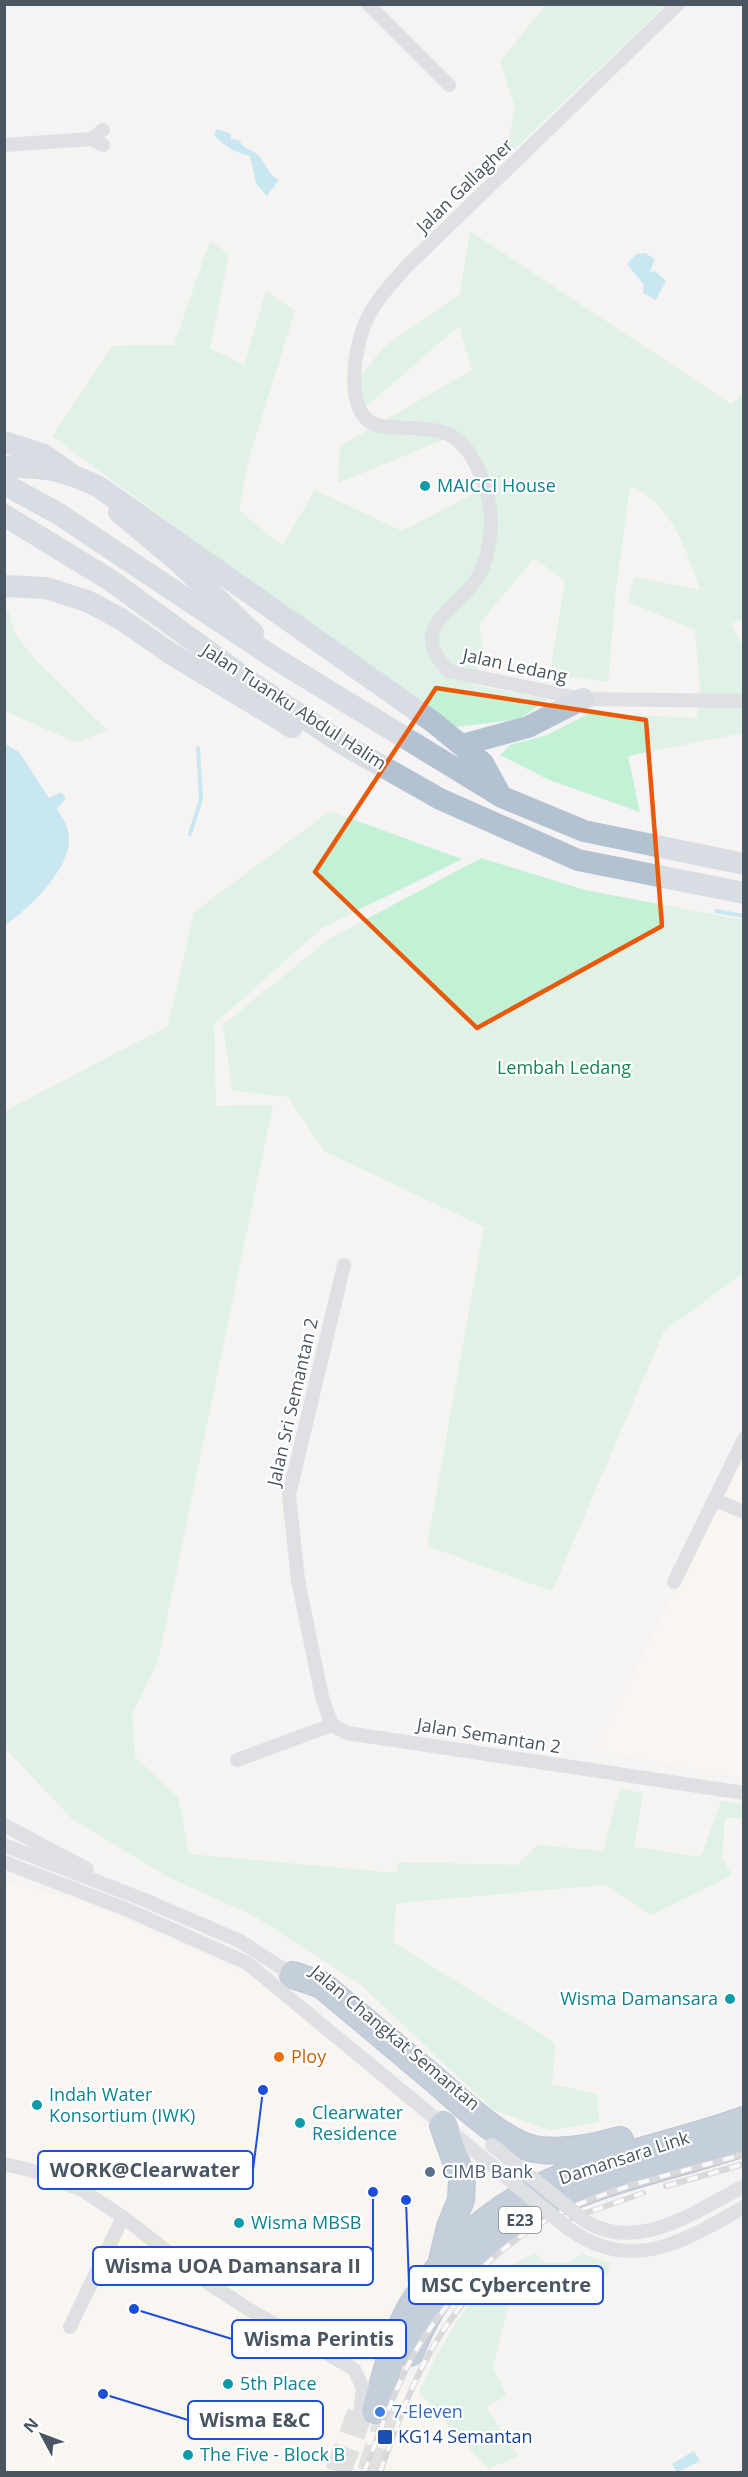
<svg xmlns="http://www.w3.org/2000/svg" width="748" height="2477" viewBox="0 0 748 2477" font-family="'Open Sans',sans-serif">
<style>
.commercial{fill:#fdf9ef}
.green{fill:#c3f1d5}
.water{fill:#90daee}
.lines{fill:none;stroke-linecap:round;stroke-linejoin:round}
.stream{stroke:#90daee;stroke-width:4}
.motorway-tunnel{stroke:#caccce;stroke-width:26;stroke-dasharray:26 13;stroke-linecap:butt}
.motorway-casing{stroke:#7690ad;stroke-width:28}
.minor{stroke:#c1cad2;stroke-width:14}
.primary{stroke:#b3c2d1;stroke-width:22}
.motorway{stroke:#8ba5c1;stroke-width:26}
.rail-casing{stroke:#b5b8bd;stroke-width:6}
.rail{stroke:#fff;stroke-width:4;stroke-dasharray:11;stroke-linecap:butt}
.minor-bridge{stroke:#c1cad2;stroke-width:14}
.primary-bridge{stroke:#b3c2d1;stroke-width:22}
.marked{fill:none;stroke:#e8590c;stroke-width:4.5;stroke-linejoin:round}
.culture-dot{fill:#0f9aa8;stroke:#fff;stroke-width:2}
.food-dot{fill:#e8710a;stroke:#fff;stroke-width:2}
.service-dot{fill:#5c6f8a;stroke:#fff;stroke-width:2}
.shop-dot{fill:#3f7fe0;stroke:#fff;stroke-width:2}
.transit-dot{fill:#1a4fb4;stroke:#fff;stroke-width:2}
.labels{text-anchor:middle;stroke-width:4.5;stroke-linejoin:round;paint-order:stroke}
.shield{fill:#fff;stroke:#808990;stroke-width:1.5}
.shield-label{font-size:16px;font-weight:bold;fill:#4a5661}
.street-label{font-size:18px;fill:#4a5661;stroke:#fff}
.culture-label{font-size:18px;fill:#0d838f;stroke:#fff;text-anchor:start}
.park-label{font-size:18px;fill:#17864f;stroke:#fff}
.food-label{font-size:18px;fill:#c56008;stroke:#fff;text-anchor:start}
.service-label{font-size:18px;fill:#4e5e75;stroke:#fff;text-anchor:start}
.shop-label{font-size:18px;fill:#366cbe;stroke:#fff;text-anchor:start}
.transit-label{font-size:18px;fill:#164399;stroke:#fff;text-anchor:start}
.leader{fill:none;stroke:#1d4ed8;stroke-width:2}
.callout-dot{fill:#1d4ed8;stroke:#fff;stroke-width:2}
.callout{fill:#fff;stroke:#1d4ed8;stroke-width:2}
.callout-label{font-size:20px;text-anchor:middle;font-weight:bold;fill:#4a5661}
</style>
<rect width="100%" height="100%" fill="#f5f3f3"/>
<!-- commercial -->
<path class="commercial" d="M743,1449V1778L597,1750L674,1592Z
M4,1882L88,1903L251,1975L386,2087L434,2134L455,2178L445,2213L364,2357L419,2398L498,2472H5Z"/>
<!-- green -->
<path class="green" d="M546,5H665L505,158L515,107L500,61Z
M470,231L731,404L743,393V619L731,624L743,647V733L628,756L640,812L549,780L500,755L510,745L547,735L590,713L697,718L700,688L695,630L628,602L634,577L700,590C687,551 671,502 630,486L615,597L608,682L550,674L565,581L534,558L479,624L483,650L472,685L548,699L519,719L448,728L52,436L112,346L174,345L210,241L229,254L210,348L244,365L266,291L295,311L248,461L239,510L282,546L315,490L402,531L489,486L457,434L338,483L340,446L472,370L459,326L363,409L357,380L385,346L460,294Z
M8,610L16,635L34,658L107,730L77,743L5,711L4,611Z
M330,811L462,859L322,928L214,1024L216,1106L273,1105L158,1661L132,1715L135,1757L178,1797L189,1854L396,1873L399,1862L517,1865L538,1845L603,1851L620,1788L643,1794L634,1847L701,1857L721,1801L743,1804V1818H725L722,1858L732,1875L651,1915L605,1885L396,1903L393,1942L555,2043L552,2084L597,2094L599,2122L550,2130L493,2110L360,1984L254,1916L168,1877L72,1819L5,1748V1111L168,1026L194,912Z
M481,858L585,890L743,920V1273L664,1331L552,1591L427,1546L484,1227L324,1151L288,1097L232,1090L223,1025L329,939Z
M535,2253L546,2263H566L583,2254L610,2263L607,2275L516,2274L493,2367L507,2396L486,2407L518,2456L488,2469L419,2392C439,2349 462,2305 499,2274C509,2265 524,2259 535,2253Z"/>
<!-- water -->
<path class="water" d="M217,129L231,134V139L239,140C246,152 249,147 257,154C267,163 266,173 279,180L267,196L256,184L250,156C234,152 225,147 214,135Z
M645,253L655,259L650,272L655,271L666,281L656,300L643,293L644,285L627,264L636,254Z
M5,744L19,752L49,798L61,792L66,798L57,809C63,819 70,828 69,840C69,870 28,910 5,925Z
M694,2451L700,2461L677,2472L672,2464Z"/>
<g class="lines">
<!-- stream -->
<path class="stream" d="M190,834L201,799L198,748
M716,911L744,916"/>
<!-- motorway-tunnel -->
<path class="motorway-tunnel" d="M338,2472L360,2413
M370,2472L390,2409"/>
<defs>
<path id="motorway" d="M293,1975L322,1985C359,2016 396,2047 434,2079C459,2100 501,2142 534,2149C562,2154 593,2148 620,2140
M442,2261L450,2227L461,2200L462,2179L443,2125
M410,2353C472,2197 603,2189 744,2143
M375,2410C384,2381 391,2350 403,2323C411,2304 423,2289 435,2273C515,2166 628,2161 744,2120"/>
</defs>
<!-- motorway casing -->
<use href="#motorway" class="motorway-casing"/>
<!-- minor -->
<path class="minor" d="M368,4L449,85
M678,4L405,268C391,284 377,299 367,319C355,343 343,410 374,424C388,430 408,426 424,429C432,430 443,431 450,435C476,449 491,495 491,523C490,541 487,565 476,580C452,613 407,629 449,671L583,699L744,701
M91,139L103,130
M4,145L91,139L103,145
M715,1500L744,1512
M674,1582L744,1439
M332,1725L322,1697L298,1580L289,1495L344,1265
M237,1760L332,1725L347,1733L744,1793
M4,1825L87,1869
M4,1845L142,1899L240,1941L297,1978
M4,1862L128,1910L247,1963L482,2157
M4,2164L30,2170L82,2190L123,2217L205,2281L250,2310L354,2369L363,2388L360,2413
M580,2217C634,2257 694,2212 744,2186
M570,2230C634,2274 684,2241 744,2207
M70,2327L123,2217"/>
<!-- primary -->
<path class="primary" d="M4,442L44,455L72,475
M4,484L59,514L276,659L502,797L584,831L744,864
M119,512L181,564L253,633
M4,515L110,580L249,681L343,744L440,799L578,860L744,893
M4,586L46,588L87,601L121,619L170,653L292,727
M433,722L483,763L501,796
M462,745L528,727L583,699"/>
<!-- motorway -->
<use href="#motorway" class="motorway"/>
<defs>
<path id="rail" d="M666,2186L744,2164
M572,2218L643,2193
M364,2472C381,2431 395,2386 418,2347C447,2299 490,2254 538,2225C594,2190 679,2173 744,2154
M380,2472C408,2395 425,2343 482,2281"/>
</defs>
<!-- rail casing -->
<use href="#rail" class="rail-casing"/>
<!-- rail -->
<use href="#rail" class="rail"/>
<!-- minor-bridge -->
<path class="minor-bridge" d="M492,2145L580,2217
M482,2157L570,2230"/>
<!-- primary-bridge -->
<path class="primary-bridge" d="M4,467C43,466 65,470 99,487L433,722"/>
</g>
<!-- marked area -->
<path d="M0 0H748V2477H0ZM436,688L646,720L662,926L477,1028L315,872Z" fill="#f5f3f3" fill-opacity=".55" fill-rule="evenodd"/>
<path class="marked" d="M436,688L646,720L662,926L477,1028L315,872Z"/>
<!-- markers -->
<g class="culture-dot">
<circle cx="425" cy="486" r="6"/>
<circle cx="730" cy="1999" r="6"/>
<circle cx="37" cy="2105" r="6"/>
<circle cx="300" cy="2123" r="6"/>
<circle cx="239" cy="2223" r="6"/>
<circle cx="228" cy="2384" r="6"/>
<circle cx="188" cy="2455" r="6"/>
</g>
<circle class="food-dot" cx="279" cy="2057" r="6"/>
<circle class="service-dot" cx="430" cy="2172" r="6"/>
<circle class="shop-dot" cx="380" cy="2412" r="6"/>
<rect class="transit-dot" x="377" y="2429" width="16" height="16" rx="3"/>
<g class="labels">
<!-- shield labels -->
<rect class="shield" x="499" y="2207" width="42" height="26" rx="4.5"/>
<g class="shield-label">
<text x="520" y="2226">E23</text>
</g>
<!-- street labels -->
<g class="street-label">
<text transform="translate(465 186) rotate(-44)" y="6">Jalan Gallagher</text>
<text transform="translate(515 666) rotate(12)" y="6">Jalan Ledang</text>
<text transform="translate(294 707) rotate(33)" y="6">Jalan Tuanku Abdul Halim</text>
<text transform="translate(293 1402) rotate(-77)" y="6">Jalan Sri Semantan 2</text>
<text transform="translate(489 1736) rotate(9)" y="6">Jalan Semantan 2</text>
<text transform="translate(395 2038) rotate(40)" y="6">Jalan Changkat Semantan</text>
<text transform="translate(624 2158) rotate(-18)" y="6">Damansara Link</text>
</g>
<!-- culture labels -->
<g class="culture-label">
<text x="437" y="492">MAICCI House</text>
<text x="718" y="2005" text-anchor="end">Wisma Damansara</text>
<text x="49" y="2101">Indah Water<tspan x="49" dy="21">Konsortium (IWK)</tspan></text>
<text x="312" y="2119">Clearwater<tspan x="312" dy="21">Residence</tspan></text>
<text x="251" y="2229">Wisma MBSB</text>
<text x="240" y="2390">5th Place</text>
<text x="200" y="2461">The Five - Block B</text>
</g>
<!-- park labels -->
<g class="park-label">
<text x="564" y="1074">Lembah Ledang</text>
</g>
<!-- food labels -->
<g class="food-label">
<text x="291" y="2063">Ploy</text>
</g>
<!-- service labels -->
<g class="service-label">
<text x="442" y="2178">CIMB Bank</text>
</g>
<!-- shop labels -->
<g class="shop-label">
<text x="392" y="2418">7-Eleven</text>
</g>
<!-- transit labels -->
<g class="transit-label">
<text x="398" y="2443">KG14 Semantan</text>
</g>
</g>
<!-- callouts -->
<path class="leader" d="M263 2090L253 2170M373 2192L373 2266M406 2200L409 2285M134 2309L232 2339M103 2394L188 2420"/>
<g class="callout-dot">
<circle cx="263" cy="2090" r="6"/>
<circle cx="373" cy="2192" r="6"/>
<circle cx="406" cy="2200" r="6"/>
<circle cx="134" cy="2309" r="6"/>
<circle cx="103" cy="2394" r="6"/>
</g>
<g class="callout">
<rect x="38" y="2151" width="215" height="38" rx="6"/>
<rect x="93" y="2247" width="280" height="38" rx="6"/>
<rect x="409" y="2266" width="194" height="38" rx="6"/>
<rect x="232" y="2320" width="174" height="38" rx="6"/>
<rect x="188" y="2401" width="135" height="38" rx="6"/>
</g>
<g class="callout-label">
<text x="145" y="2177">WORK@Clearwater</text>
<text x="233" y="2273">Wisma UOA Damansara II</text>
<text x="506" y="2292">MSC Cybercentre</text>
<text x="319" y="2346">Wisma Perintis</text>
<text x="255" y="2427">Wisma E&amp;C</text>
</g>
<!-- border -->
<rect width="748" height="2477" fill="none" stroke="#4a5661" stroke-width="12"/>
<!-- north arrow -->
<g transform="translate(42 2435) rotate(311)" stroke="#ffffff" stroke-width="4.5" paint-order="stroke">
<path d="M0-4.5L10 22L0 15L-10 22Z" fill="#4a5661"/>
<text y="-9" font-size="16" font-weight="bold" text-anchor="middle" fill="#4a5661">N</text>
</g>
</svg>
